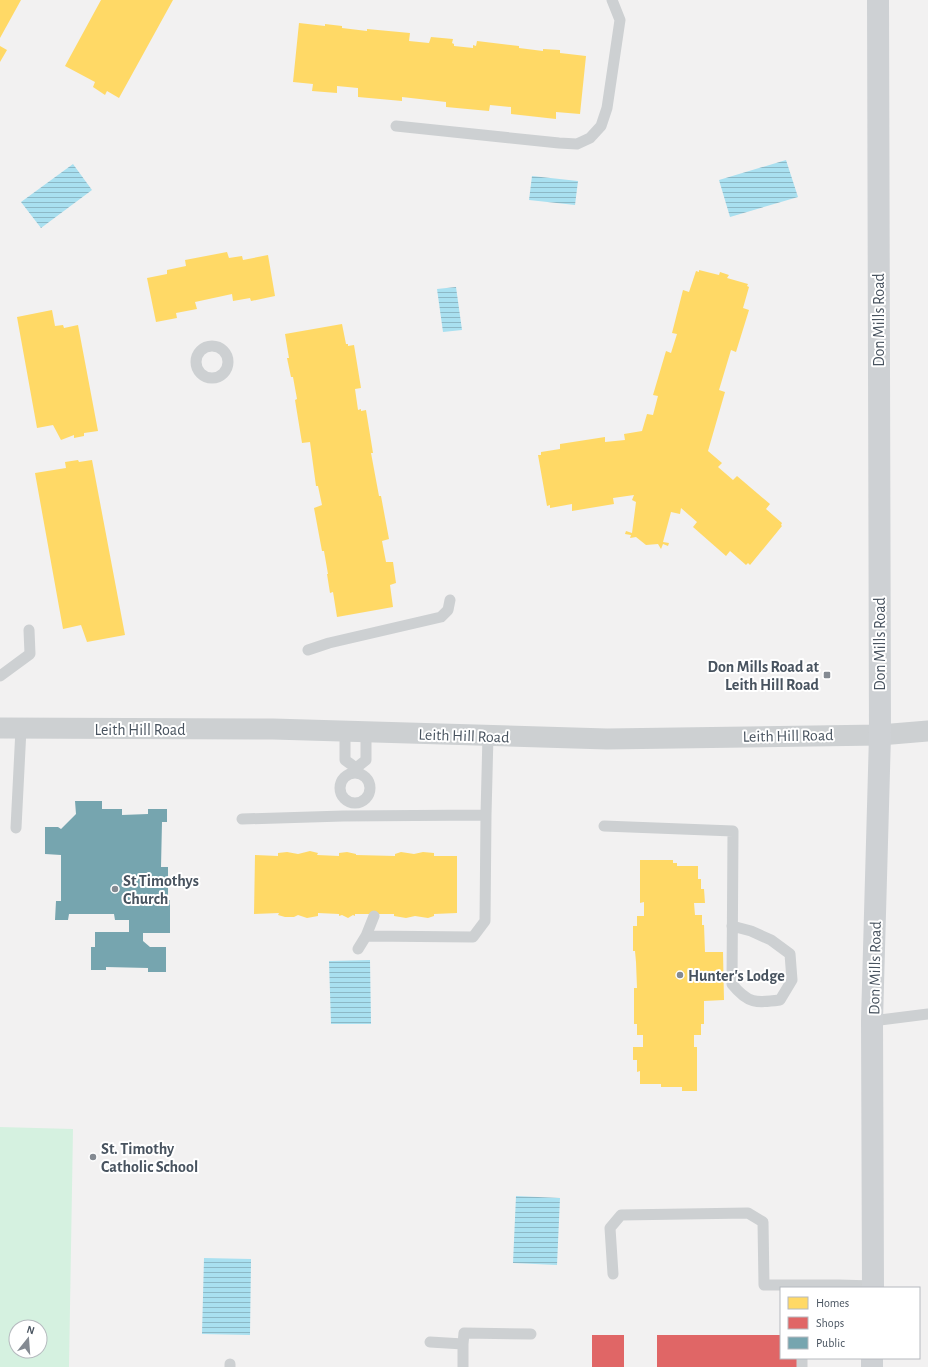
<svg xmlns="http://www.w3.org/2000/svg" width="928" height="1367" viewBox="0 0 928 1367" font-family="'Alegreya Sans',sans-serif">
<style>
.pitch{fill:#d5f1e0;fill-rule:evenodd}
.water{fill:url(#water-rules)}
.homes{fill:#ffd966}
.shops{fill:#e06666}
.public{fill:#76a5af}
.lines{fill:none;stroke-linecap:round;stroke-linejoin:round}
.lane{stroke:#cdd0d2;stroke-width:11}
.street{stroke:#cdd0d2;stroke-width:21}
.secondary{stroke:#ced1d4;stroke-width:22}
.poi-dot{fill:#848a92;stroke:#fff;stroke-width:1.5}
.labels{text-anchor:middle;stroke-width:4;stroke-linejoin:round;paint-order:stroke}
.street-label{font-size:16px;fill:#48535f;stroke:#fff}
.poi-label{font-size:16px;font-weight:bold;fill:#48535f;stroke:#fff;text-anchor:start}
</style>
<defs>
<pattern id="water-rules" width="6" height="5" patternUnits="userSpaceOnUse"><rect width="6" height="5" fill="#a9e0f0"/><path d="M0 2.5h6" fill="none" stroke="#8cb8c6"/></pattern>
</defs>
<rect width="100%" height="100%" fill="#f2f1f1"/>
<!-- pitch -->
<path class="pitch" d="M0,1127L73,1129L69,1367H0ZM16,1327H40V1351H16Z"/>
<!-- water -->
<path class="water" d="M786,160L798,197L730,217L719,180Z
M73,164L92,190L41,228L21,202Z
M532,176L578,181L575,205L529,200Z
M456,287L462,330L443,332L437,289Z
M370,960L371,1024H331L329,961Z
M516,1196L560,1198L557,1265L513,1263Z
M204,1258L251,1259L250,1335L202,1334Z"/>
<!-- homes -->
<path class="homes" d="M0,0H21L0,38Z
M101,0H173L119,98L107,91L105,95L93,87L95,82L65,66Z
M299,23L325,26V24L342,26V28L367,31V29L410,33L409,41L429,43L431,37L453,39L452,43L454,44V46L473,48V45L476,46L477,41L519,46V48L543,51V49L560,50V53L586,56L580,114L556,112V119L511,114V107L490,105L489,111L446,107V102L402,97V101L358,97V88L337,86V93L312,91L313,84L293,82Z
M0,46L7,50L0,62Z
M227,252L229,258L242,256L243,260L268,255L275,296L251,301L250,298L233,301L232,294L195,302L197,309L176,313L177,318L156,322L147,278L167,274V270L186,266L185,260Z
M699,270L719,275L720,272L729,275L727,278L748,284L747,286L749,287L743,308L749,310L736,352L731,350L719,390L725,392L708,451L722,463L718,467L733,480L737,476L770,504L766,509L782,523L781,525L782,526L750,565L748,563L746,565L730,551L726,556L693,527L697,522L681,508L680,514L671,512L663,542L669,543L668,546L663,544L661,549L658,544L646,545L636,537L630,538L631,535L625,534L626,531L632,533L636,502L632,500L634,495L613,498L614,504L572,511V504L550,508V505L547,506L538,455H541V452L560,449V444L605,437V442L625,440L624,434L642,431L647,414L653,415L658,396L653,395L666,351L671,353L677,334L672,333L683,290L689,292L696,271L699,272Z
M52,310L55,326L63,325L64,328L78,325L98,431L84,433V436L74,438V435L61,440L53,425L37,428L17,317Z
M342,324L346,344H348V346L354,345L361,388L355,389L358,410L361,409V411L366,410L373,453H371L379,496H381L389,539L382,541L386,562H393L396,583L390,585L393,607L337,617L333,592L330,593L327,574H328L324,551H322L314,508L322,505L318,486H316L310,442L302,443L295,400L297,399L293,377H291L287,358H289L285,334Z
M78,460L79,462L92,460L125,635L87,642L81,625L63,629L35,473L66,468L65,462Z
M310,851L318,853L317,855L339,856V853L347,852L356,854V855L395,856V854L401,852L414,854L423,852L434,853V856H457V913L434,914V916L428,918L415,916L406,918L394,916V914H355V916L353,915L348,918L342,915L339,916V914L318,913V916L307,918L298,915L294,917H285L278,915L279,913L254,914L255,855L278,856V853L287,852L298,854Z
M640,860H673V863H677V866H698V879H701V889H704L705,903H694L695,915H702V925H704L705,952H723L724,1000L704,1001V1024H701V1035H694V1047H697V1091H682V1087H661V1084H640V1071L637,1072V1060H633V1047H643V1035H637V1024H634V988H637L636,962L635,951H633V926H637V916H644V902L640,903Z"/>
<!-- shops -->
<path class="shops" d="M592,1335H624V1367H592Z
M657,1335H781V1358H797V1367H657Z"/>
<!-- public -->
<path class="public" d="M75,801H102V809H122V815L148,814V809H167V822H162L161,867H168V900H170V933H143V941L150,947H166V972H148V968L106,967V970H91V947H95V932H129V920H115L114,914H69L68,920H55L56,901H61V855L45,854V827H58L61,829L76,814Z"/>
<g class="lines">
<!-- lane -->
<path class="lane" d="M396,126L559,143L577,144L590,138L601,126L607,108L620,20L612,0
M196 362a16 16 0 1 1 32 0a16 16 0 1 1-32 0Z
M308,650L329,643L441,617L448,610L450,600
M0,676L30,654L29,630
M345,731V760L356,768
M356,768L366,760V732
M340 788a15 15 0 1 1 30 0a15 15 0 1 1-30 0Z
M486,815L488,735
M242,819L343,816L486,815L485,921L473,937L366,936L358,949
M604,826L733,831L732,984C748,1004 756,1003 780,1000L792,980L790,954L771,940L751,931L732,926
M16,828L21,729
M366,936L374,916
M872,1021L928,1014
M613,1274L610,1228L621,1215L748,1213L763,1222L764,1285H839L873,1286
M430,1342L463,1344L464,1333L531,1334
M802,1358V1367
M230,1367V1364
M463,1367V1344"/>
<!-- street -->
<path class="street" d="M0,728L273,729L607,739L880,735L928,731"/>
<!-- secondary -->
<path class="secondary" d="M873,1288L872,1021L880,735L878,0
M872,1367V1358"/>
</g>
<!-- markers -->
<g class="poi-dot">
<rect x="823" y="671" width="8" height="8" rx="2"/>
<circle cx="115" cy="889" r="4"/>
<circle cx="680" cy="975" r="4"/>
<circle cx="93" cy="1157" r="4"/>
</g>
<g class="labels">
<!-- street labels -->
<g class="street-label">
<text transform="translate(878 320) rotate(-90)" y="6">Don Mills Road</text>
<text transform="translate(879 644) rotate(-90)" y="6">Don Mills Road</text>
<text x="140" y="735">Leith Hill Road</text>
<text transform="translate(464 735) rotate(2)" y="6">Leith Hill Road</text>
<text transform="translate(788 735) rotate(-1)" y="6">Leith Hill Road</text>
<text transform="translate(874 968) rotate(-89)" y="6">Don Mills Road</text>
</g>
<!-- poi labels -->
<g class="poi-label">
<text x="819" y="672" text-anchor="end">Don Mills Road at<tspan x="819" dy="18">Leith Hill Road</tspan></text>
<text x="123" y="886">St Timothys<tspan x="123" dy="18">Church</tspan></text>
<text x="688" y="981">Hunter's Lodge</text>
<text x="101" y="1154">St. Timothy<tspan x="101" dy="18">Catholic School</tspan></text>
</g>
</g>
<!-- legend -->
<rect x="780" y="1287" width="140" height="72" fill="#ffffff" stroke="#b6babf"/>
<rect x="788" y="1297" width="20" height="12" fill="#ffd966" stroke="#b6babf"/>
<text x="816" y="1307" font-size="12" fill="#48535f">Homes</text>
<rect x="788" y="1317" width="20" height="12" fill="#e06666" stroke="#b6babf"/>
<text x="816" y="1327" font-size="12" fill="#48535f">Shops</text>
<rect x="788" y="1337" width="20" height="12" fill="#76a5af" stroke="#b6babf"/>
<text x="816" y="1347" font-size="12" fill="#48535f">Public</text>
<!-- north arrow -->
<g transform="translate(28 1339) rotate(17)"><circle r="19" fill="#ffffff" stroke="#b6babf"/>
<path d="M0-3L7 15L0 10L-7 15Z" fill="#848a92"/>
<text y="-6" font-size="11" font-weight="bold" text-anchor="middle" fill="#48535f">N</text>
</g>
</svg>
